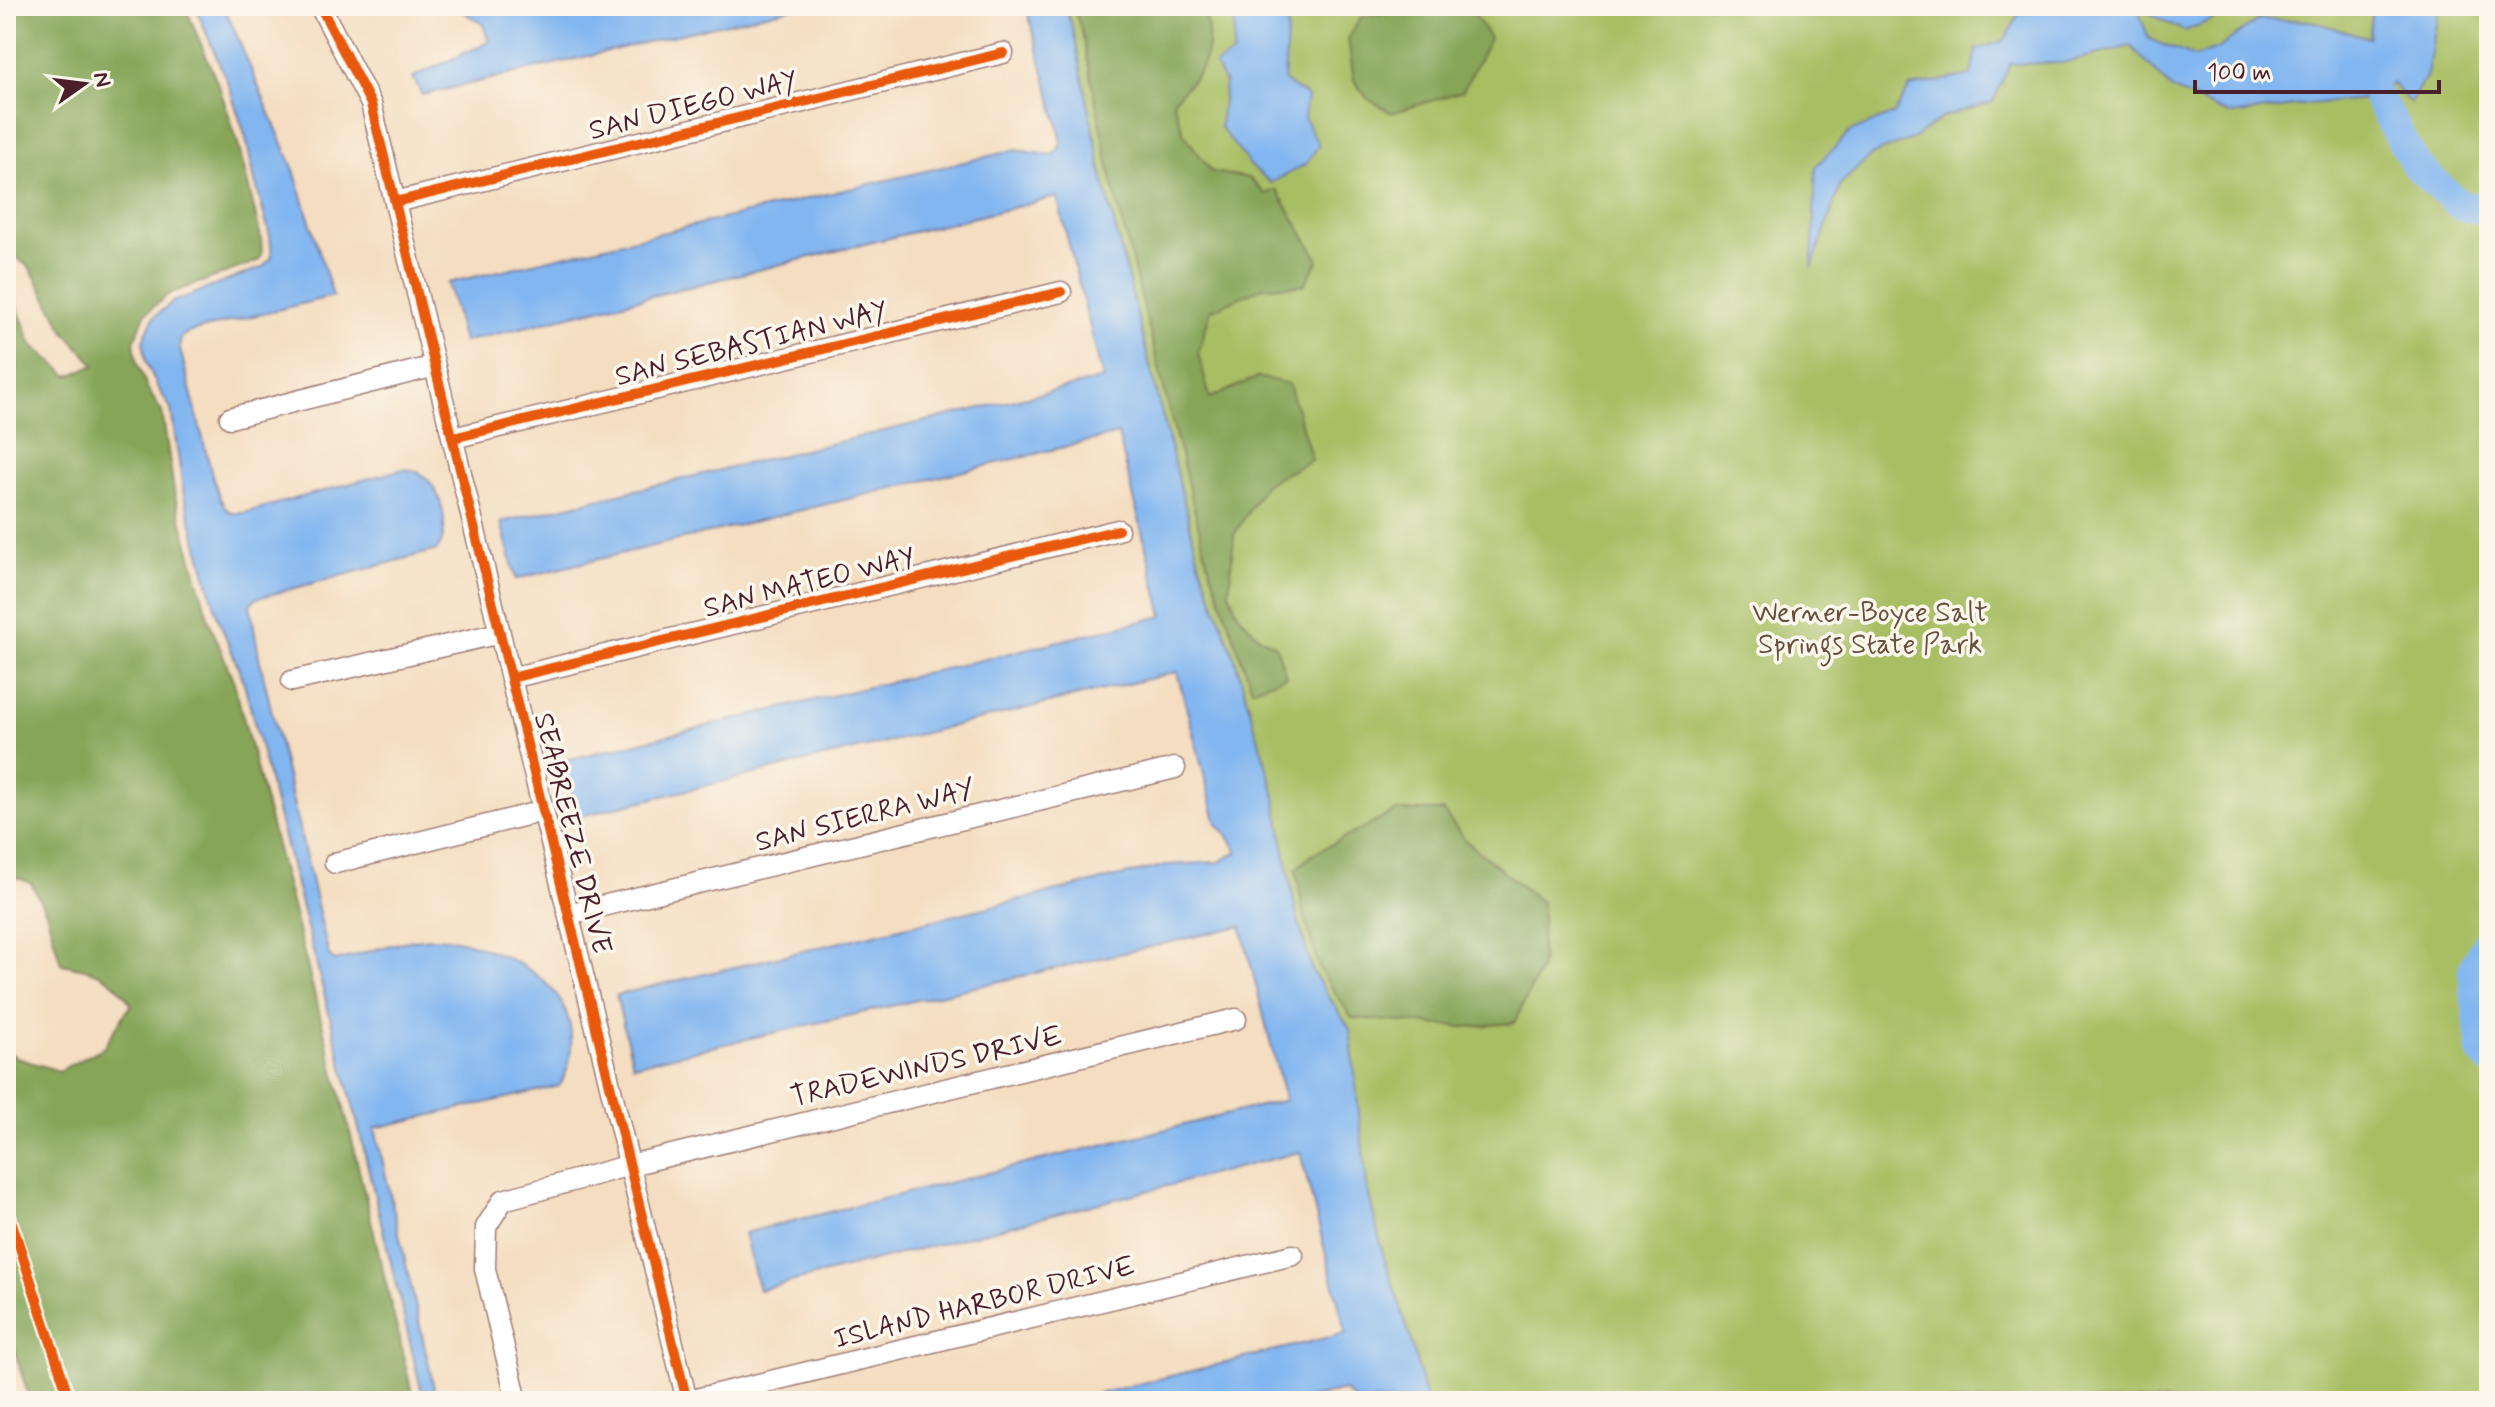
<svg xmlns="http://www.w3.org/2000/svg" width="2495" height="1407" viewBox="0 0 2495 1407" font-family="Mynerve,sans-serif">
<style>
.green{fill:#a8be63;stroke:#796e47;stroke-width:2}
.forest{fill:#86a559;stroke:#686242;stroke-width:2}
.water{fill:#82b6f0;stroke:#666a8e;stroke-width:2}
.lines{fill:none;stroke-linecap:round;stroke-linejoin:round}
.river{stroke:#82b6f0;stroke-width:30}
.minor-casing{stroke:#9f7e76;stroke-width:23}
.minor{stroke:#fff;stroke-width:20}
.cycleway-casing{stroke:#fbf7ec;stroke-width:15}
.cycleway{stroke:#e8590c;stroke-width:10}
.labels{text-anchor:middle;stroke-width:7;stroke-linejoin:round;paint-order:stroke}
.street-label{font-size:28px;fill:#4a1f2b;stroke:#fbf7ec}
.park-label{font-size:28px;fill:#664f3c;stroke:#fbf7ec}
</style>
<rect width="100%" height="100%" fill="#fbf7ec"/>
<filter id="ink" filterUnits="userSpaceOnUse"><feTurbulence type="fractalNoise" baseFrequency=".0125" numOctaves="2"/><feDisplacementMap in="SourceGraphic" scale="16" xChannelSelector="R" yChannelSelector="G"/><feConvolveMatrix kernelMatrix="1 2 1 2 8 2 1 2 1" color-interpolation-filters="sRGB"/></filter>
<filter id="wash" filterUnits="userSpaceOnUse"><feTurbulence type="fractalNoise" baseFrequency=".006" numOctaves="4" result="noise"/><feDisplacementMap in="SourceGraphic" scale="32" xChannelSelector="R" yChannelSelector="G"/><feGaussianBlur stdDeviation="1.8" result="paint"/><feColorMatrix in="noise" values="0 0 0 0 0 0 0 0 0 0 0 0 0 0 0 0 0 1.4 0 .05"/><feComposite in="paint" operator="in"/></filter>
<g filter="url(#wash)">
<rect width="100%" height="100%" fill="#f4ddc0"/>
<!-- green -->
<path class="green" d="M1065,6H2489V1401H1426L1411,1340L1383,1254L1367,1188L1350,1033L1312,971L1295,908L1274,792L1235,659L1199,562L1102,175L1074,34Z"/>
<!-- forest -->
<path class="forest" d="M6,6H185L220,89L237,140L261,238L262,255L258,261L169,294L145,314L134,342L137,362L148,390L162,412L175,497L209,621L234,682L349,1128L414,1401H30L6,1323V1050L20,1059L59,1071L103,1048L131,1004C112,974 94,970 61,964L46,912L31,883L6,873V285L11,291L32,345L69,376L95,365L65,332L30,268L6,250Z
M1073,6H1201C1202,14 1206,16 1207,23C1213,61 1198,75 1173,101L1184,134L1212,172L1249,178L1265,194L1276,189L1319,260L1304,285L1263,287L1211,310L1198,353L1210,398L1258,377L1289,384L1312,460L1265,484L1234,535L1229,592L1238,614L1258,636L1276,646L1286,676L1252,689L1207,560L1110,173L1082,32Z
M1401,6H1469L1490,38L1463,91L1392,113L1367,98L1354,80L1348,39L1361,17L1389,13Z
M1396,811H1443L1466,841L1542,903L1541,968L1514,1023L1465,1027L1352,1018L1319,968L1302,906L1296,869L1313,854Z"/>
<!-- water -->
<path class="water" d="M195,6H224L294,170L333,296L193,331L185,334L180,340V349L212,475L220,498L225,508L232,513H243L403,469C409,470 416,470 421,474C442,487 452,531 437,550L265,596L255,599L250,604L259,657L329,956L335,961C368,953 403,938 437,938C455,938 474,944 491,951C534,968 574,994 571,1046C571,1060 567,1074 559,1086L375,1128L437,1401H424L358,1125L243,679L218,618L184,495L171,409L157,386L146,361L143,340L154,317L172,302L263,267L272,257L270,236L255,181L246,138L229,86Z
M453,6H800L422,95L413,77L489,42L483,24Z
M1026,6H1065L1074,34L1102,175L1199,562L1235,659L1274,792L1295,908L1312,971L1350,1029L1367,1188L1383,1254L1411,1340L1426,1401H1356L1343,1390L1299,1401H1069L1346,1333L1300,1152L759,1290L744,1233L1285,1100L1241,926L633,1065L616,995L1167,865L1219,862L1238,852L1228,836L1217,824L1177,672L576,817L562,761L1163,616L1118,434L516,579L501,522L1103,379L1057,197L463,342L448,283L1015,150L1050,155L1057,152L1061,141L1059,128Z
M1210,6H1289L1284,81L1307,96L1304,118L1319,145L1306,164L1271,183L1251,166L1220,127L1225,83L1215,65L1233,54L1235,20L1211,11Z
M2023,6H2209L2213,20L2184,31L2137,7L2149,39L2195,57L2219,48L2259,19L2310,21L2369,38L2372,6H2439L2427,75L2410,103L2392,83L2378,98L2308,104L2231,115L2173,90L2131,46L2062,63L2010,64L1993,102L1943,117L1914,138L1873,154L1841,183L1812,268L1816,166L1850,132L1894,114L1910,87L1971,75L1976,50L2005,40Z"/>
<g class="lines">
<!-- river -->
<path class="river" d="M2378,98L2416,165L2461,206L2489,209
M2489,939L2473,970L2482,1051L2489,1059"/>
</g>
</g>
<g filter="url(#ink)">
<g class="lines">
<defs>
<path id="minor" d="M320,6L371,104L687,1401
M395,202L1003,53
M230,418L435,366
M453,438L1061,292
M511,678L1118,530
M292,681L500,633
M335,863L543,811
M569,914L1175,768
M517,1401L485,1269L486,1227L503,1200L630,1165L1236,1019
M688,1401L1293,1255"/>
</defs>
<!-- minor casing -->
<use href="#minor" class="minor-casing"/>
<!-- minor -->
<use href="#minor" class="minor"/>
<defs>
<path id="cycleway" d="M320,6L371,104L687,1401
M395,202L1003,53
M453,438L1061,292
M511,678L1118,530
M6,1205L70,1401"/>
</defs>
<!-- cycleway casing -->
<use href="#cycleway" class="cycleway-casing"/>
<!-- cycleway -->
<use href="#cycleway" class="cycleway"/>
</g>
</g>
<g class="labels">
<!-- street labels -->
<g class="street-label">
<text transform="translate(693 104) rotate(-14)" y="10">SAN DIEGO WAY</text>
<text transform="translate(751 342) rotate(-14)" y="10">SAN SEBASTIAN WAY</text>
<text transform="translate(809 581) rotate(-14)" y="10">SAN MATEO WAY</text>
<text transform="translate(865 814) rotate(-14)" y="10">SAN SIERRA WAY</text>
<text transform="translate(574 833) rotate(76)" y="10">SEABREEZE DRIVE</text>
<text transform="translate(926 1065) rotate(-13)" y="10">TRADEWINDS DRIVE</text>
<text transform="translate(984 1301) rotate(-14)" y="10">ISLAND HARBOR DRIVE</text>
</g>
<!-- park labels -->
<g class="park-label">
<text x="1870" y="621">Werner-Boyce Salt<tspan x="1870" dy="32">Springs State Park</tspan></text>
</g>
</g>
<!-- margin -->
<rect width="2495" height="1407" fill="none" stroke="#fbf7ec" stroke-width="32"/>
<!-- north arrow -->
<g transform="translate(84 84) rotate(76)" stroke="#fbf7ec" stroke-width="6" paint-order="stroke">
<path d="M0-6L14 30L0 20L-14 30Z" fill="#4a1f2b"/>
<text y="-12" font-size="22" font-weight="bold" text-anchor="middle" fill="#4a1f2b">N</text>
</g>
<!-- scale -->
<path d="M2195 80v12h244v-12" fill="none" stroke="#4a1f2b" stroke-width="4"/>
<text x="2207" y="80" font-size="24" fill="#4a1f2b" stroke="#fbf7ec" stroke-width="6" paint-order="stroke">100 m</text>
</svg>
